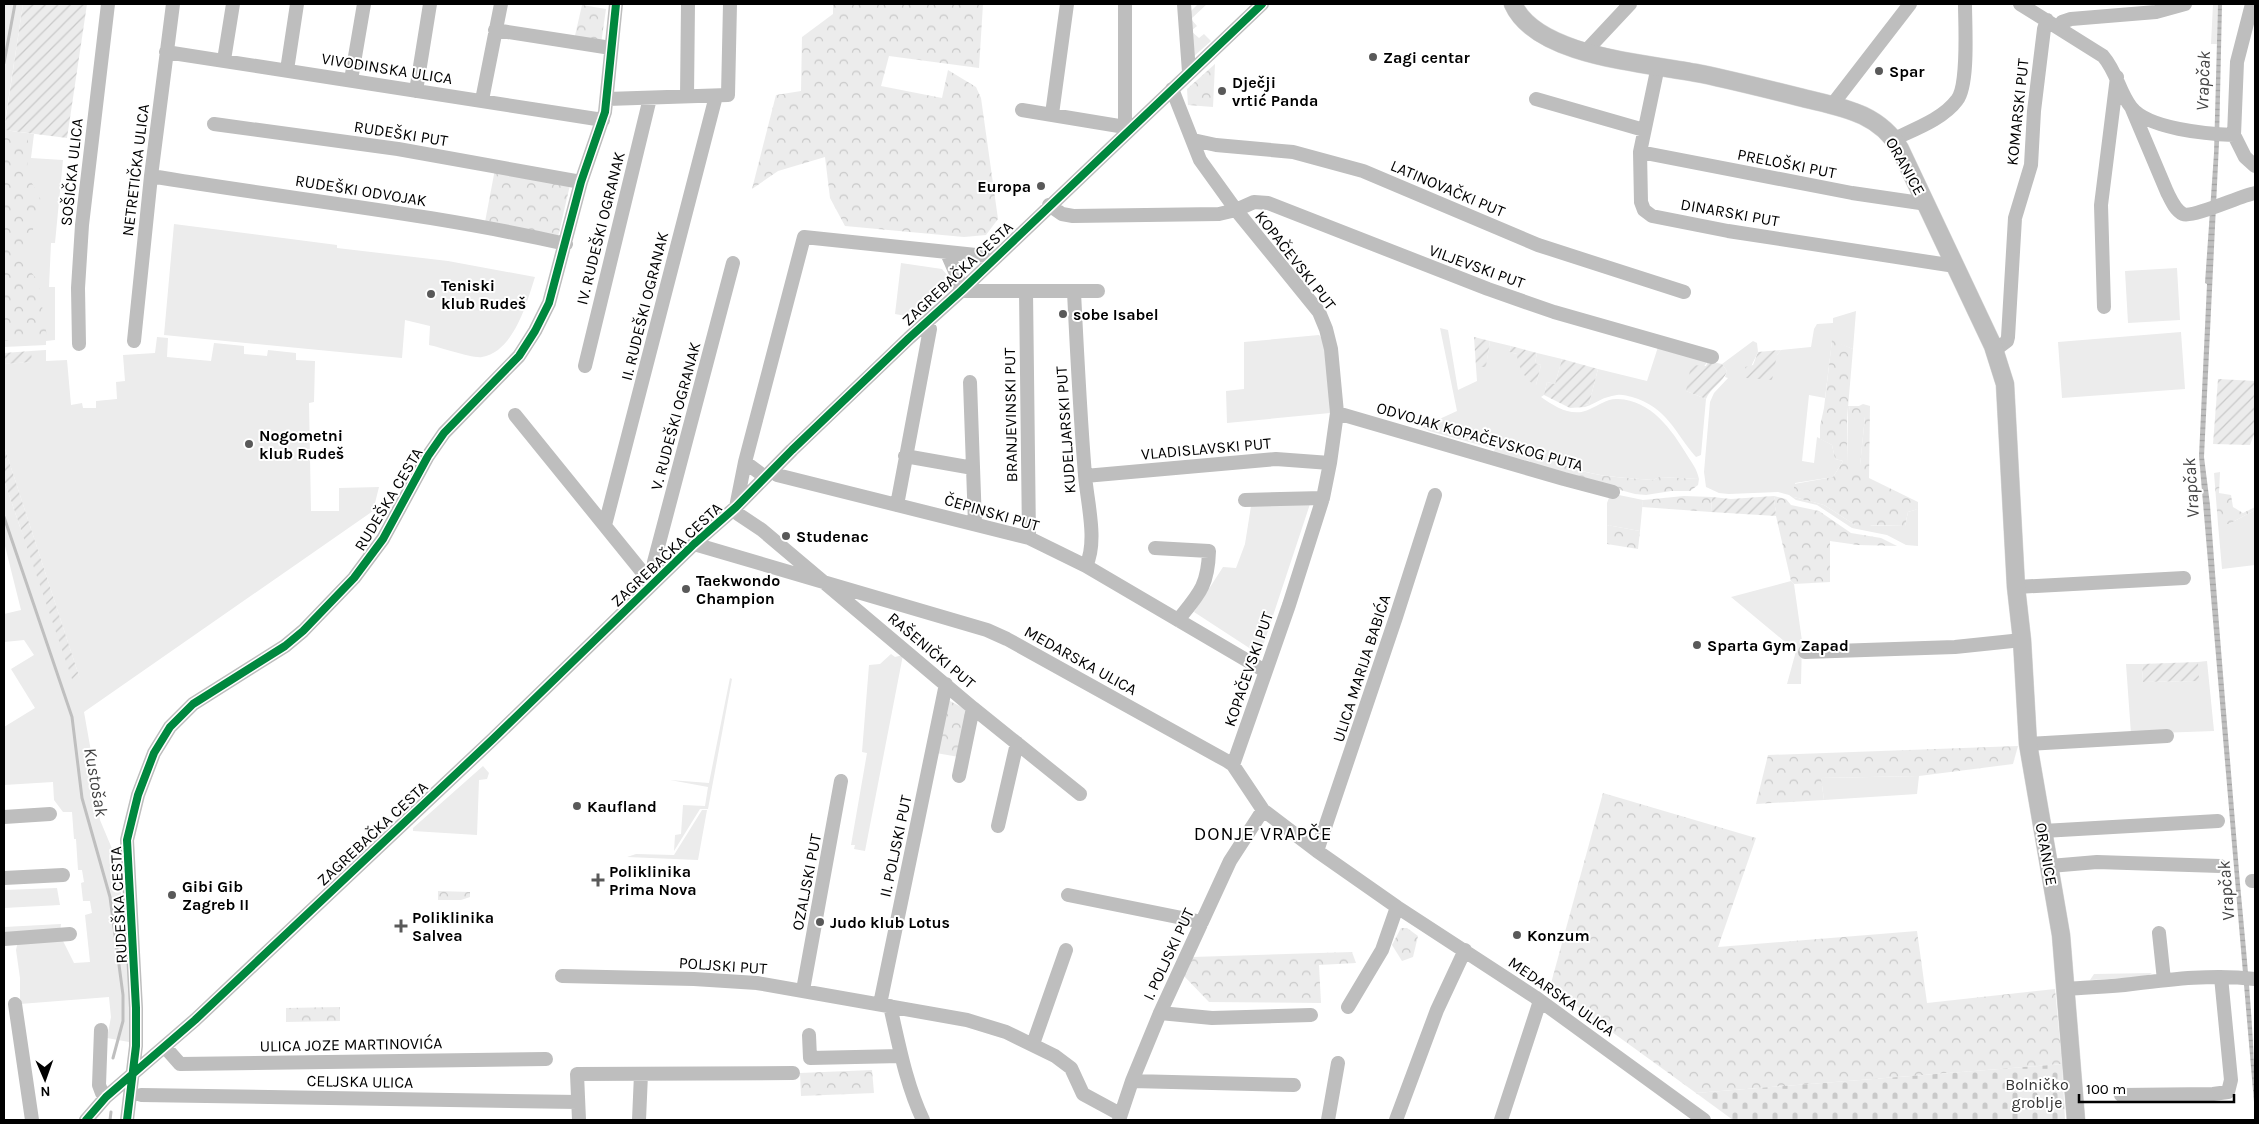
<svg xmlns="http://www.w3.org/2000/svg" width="2259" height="1124" viewBox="0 0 2259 1124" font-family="Karla,sans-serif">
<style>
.grass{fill:#ececec}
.forest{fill:url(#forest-crowns)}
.cemetery{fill:url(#cemetery-stones)}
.garden{fill:url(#garden-furrows)}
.water{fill:url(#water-rules)}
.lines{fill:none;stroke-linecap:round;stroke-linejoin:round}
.stream{stroke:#bfbfbf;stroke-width:3}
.major-casing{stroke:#dbdbdb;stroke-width:19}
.minor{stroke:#bebebe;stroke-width:14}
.major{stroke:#bebebe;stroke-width:18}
.cycleway-casing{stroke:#fff;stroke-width:11}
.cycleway{stroke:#00873e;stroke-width:8}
.poi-dot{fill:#595959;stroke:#fff;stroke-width:2}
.labels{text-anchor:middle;stroke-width:4;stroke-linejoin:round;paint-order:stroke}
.poi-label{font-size:16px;font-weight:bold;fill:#000;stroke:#fff;text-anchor:start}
.street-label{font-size:16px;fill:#000;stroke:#fff}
.park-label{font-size:16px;fill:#333;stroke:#fff}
.water-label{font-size:18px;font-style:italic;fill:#444;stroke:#fff}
.quarter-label{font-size:19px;letter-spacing:1px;fill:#000;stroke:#fff}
</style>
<defs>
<pattern id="forest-crowns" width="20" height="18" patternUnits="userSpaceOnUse" patternTransform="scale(1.25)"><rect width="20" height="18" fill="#ececec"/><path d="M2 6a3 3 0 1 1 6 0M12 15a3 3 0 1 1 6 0" fill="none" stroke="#c9c9c9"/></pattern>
<pattern id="cemetery-stones" width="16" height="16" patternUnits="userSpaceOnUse" patternTransform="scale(1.25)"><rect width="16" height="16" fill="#ececec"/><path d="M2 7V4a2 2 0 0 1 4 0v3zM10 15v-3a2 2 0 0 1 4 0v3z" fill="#c9c9c9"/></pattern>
<pattern id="garden-furrows" width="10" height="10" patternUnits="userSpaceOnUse" patternTransform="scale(1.25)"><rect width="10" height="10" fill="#ececec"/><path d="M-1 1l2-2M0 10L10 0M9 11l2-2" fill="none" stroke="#c9c9c9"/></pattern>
<pattern id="water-rules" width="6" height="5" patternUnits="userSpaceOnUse" patternTransform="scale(1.25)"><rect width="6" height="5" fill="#bfbfbf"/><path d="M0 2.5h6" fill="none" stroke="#a2a2a2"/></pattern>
</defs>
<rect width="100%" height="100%" fill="#fff"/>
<!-- grass -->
<path class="grass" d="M4,4H23L4,128Z
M1198,4H1207L1191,19L1197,26L1191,31L1199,38L1204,34L1211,41L1192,58L1191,11Z
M2213,4H2218L2217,44H2211Z
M4,130L34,134L31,158L63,160L55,243H51L49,287H55V340L46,341V345L4,347Z
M174,224L337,245V248L448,261L535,277C527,302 514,352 482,357C473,359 440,347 429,345L430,326L405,320L402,358L164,335Z
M901,263L942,269L948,276L906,316L895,314Z
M2177,268L2180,320L2128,323L2125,271Z
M1856,311L1853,349L1832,341L1825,398L1809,395L1802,461L1814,463L1817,437L1832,445L1835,459L1843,461L1833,477L1795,483L1794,497L1824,505L1855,525L1905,526L1908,512L1918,509V546L1906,545L1887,535L1852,528L1817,505L1796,500L1789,495L1778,492L1729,494L1719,493L1706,487L1704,472L1710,402L1714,393L1728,378L1725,377L1727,371L1722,364L1753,341L1757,343L1758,352L1746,377L1777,355L1781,350L1811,347L1814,329L1817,324L1833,323V318Z
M1440,328L1448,330L1458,390L1477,381L1476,367L1486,366L1490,341L1511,346L1509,352L1517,354L1536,385L1541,365L1535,363L1537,353L1562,359L1555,384L1547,382L1544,395L1541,397C1555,407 1573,418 1590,409C1599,405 1608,398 1618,399C1651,400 1672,430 1687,455C1692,463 1697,469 1699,479L1659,477L1653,480C1619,477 1584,477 1554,459L1550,471L1530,465V461L1493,454L1495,449L1429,431L1422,427L1457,411Z
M2181,332L2185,389L2062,398L2058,342Z
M1319,335C1332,348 1329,395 1330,413L1227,423L1226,391L1244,389V342Z
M157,337L168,338L167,357L211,361L214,343L244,346V354L267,356L268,350L296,353V360L315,361L314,402L309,403L311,511H339V488L379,487L373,511L84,712L95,774L100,820L118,863L121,893L127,916L131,993L129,1042L107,1038L111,1017L109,997L20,1004V978L16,950L18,941L62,939L74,963L90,962L85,915L92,913L90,901H83L81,883L84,882L82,870H78L76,839H74L72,812H63L54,800L53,782L4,785V727L35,708L11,669L34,655L24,640L4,642V614L21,610L4,542V480L20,527L80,679L4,446V364L31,362V351L46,350V361L67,360L71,405L82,403L83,408H96V401L117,399L116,382L125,381L123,355L155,353Z
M1658,347L1708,361L1686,391L1706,399L1701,455L1696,457C1675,433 1667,407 1632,397C1627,396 1622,394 1617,395C1602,397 1597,403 1585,407V405L1589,404L1598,369L1647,381Z
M1848,406H1850L1849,410L1865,416L1860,466H1847Z
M1614,494L1643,500L1640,531L1607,525V503L1610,495Z
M1310,504L1260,655L1194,612L1223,567L1236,568L1245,544L1251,506Z
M2255,510V565L2222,569L2218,524H2229Z
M1791,581L1794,584L1802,641L1801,684H1787L1796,651L1731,597Z
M891,654L895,657L903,655L865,851L854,849L855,845H851L867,753L862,752L869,665L880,664Z
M2207,661L2214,731L2131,734L2126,664H2142L2143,682L2198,681V662Z
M730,678L732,679L708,809H700L674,851L675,835L681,834L683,805L705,806L708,787L670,780L709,783Z
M483,766L489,773L487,779L479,780L477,835L413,831V828Z
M1919,776L1917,794L1824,800L1821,778Z
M702,810H707L698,860L627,857L636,854L674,855Z
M57,888L60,905L4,908V890Z
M61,924L60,932L4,935V927Z
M2152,973L2146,977L2090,980L2094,974Z"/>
<!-- forest -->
<path class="forest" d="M833,4H983L979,68L889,56L881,86L942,98L948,70L976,87L981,98L998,219L986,235L964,237L845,226L830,198L825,157L778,171L752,189L776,95L801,91L802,37L833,14Z
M582,5L606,9L601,44L574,40Z
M1215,64L1213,107L1188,105L1187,89Z
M4,138L28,139L27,174L41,200L24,263L38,281L47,337L4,341Z
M495,169L570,185L558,237L485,222Z
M1832,340L1853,349L1847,419V466L1860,465L1865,417L1852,414L1849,410L1850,406H1859L1863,404L1870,406L1869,478L1918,502V509L1908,512L1905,526L1871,525L1869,528L1855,525L1824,505L1794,497V484L1833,477L1843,461L1835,459L1832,445L1820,439V426L1824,408Z
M1553,459C1584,477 1618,477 1653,480L1659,477L1699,479L1698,485L1690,491H1671L1646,495L1635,494L1550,471Z
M2220,472L2219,493L2231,495L2233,507L2243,513L2255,507V510L2229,524H2218L2214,473Z
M1684,496L1712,497L1711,512L1642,507L1643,500Z
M1774,496L1786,499L1791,505L1819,511L1851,533L1881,538L1897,546L1858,545L1830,541V582L1794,584L1791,581L1776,516Z
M1607,525L1640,531L1638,549L1607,544Z
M948,700L967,710L959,757L936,753Z
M2018,746L2013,764L1919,776L1821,778L1824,800L1756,804L1768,755Z
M1603,793L1756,838L1718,947L1917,931L1927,1003L2055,989L2062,1064L1696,1093L1550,987Z
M438,891L470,892V897L461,900H438Z
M1401,928H1407L1418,936L1413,957L1402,961L1392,945Z
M1352,952L1356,963L1319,965L1321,1003L1209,1002L1183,975L1192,957Z
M340,1007V1021L286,1022V1008Z
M872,1070L874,1093L801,1096L800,1073Z"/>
<!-- cemetery -->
<path class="cemetery" d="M2062,1064L2065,1120H1733L1696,1093Z"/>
<!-- garden -->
<path class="garden" d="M23,4H87L67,138L4,130Z
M1474,337L1490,341L1486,367H1476Z
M1511,346L1537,353L1535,363L1541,365L1536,385C1526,382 1517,365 1517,354L1509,352Z
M1781,350L1777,355L1772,380L1746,378L1745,367L1753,365L1758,352Z
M31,351L32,362L4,364V353Z
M1562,359L1598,369L1589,404L1585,405V407L1570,408L1544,395L1547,382L1555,384Z
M1708,361L1722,364L1727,371C1723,383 1711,387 1706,399L1686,391L1691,365L1706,366Z
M2218,379L2255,381V432L2250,445L2213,444Z
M4,446L80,679L73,682L4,480Z
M1774,496L1776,516L1711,512L1712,497L1731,499Z
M2198,662L2199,681L2143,682L2142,664Z"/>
<!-- water -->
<path class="water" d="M2218,4H2222L2219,143L2204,457L2210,505C2219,631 2230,758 2240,884C2247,961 2255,1037 2255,1114L2199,456L2207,284L2205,283L2214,153Z"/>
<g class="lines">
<!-- stream -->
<path class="stream" d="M4,63L15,4
M4,517L72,717L82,798L110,897L123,995V1021L113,1058
M110,1120L111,1112"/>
<defs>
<path id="major" d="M1513,4C1537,58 1650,63 1702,74C1735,81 1767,89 1799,97C1838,107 1878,111 1900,149L1993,346L2005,384L2016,587L2022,640L2028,744L2061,935L2076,1120"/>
</defs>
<!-- major casing -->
<use href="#major" class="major-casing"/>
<!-- minor -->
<path class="minor" d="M1125,4V121L1127,130
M1184,4L1189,72
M2020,4L2103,56C2117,72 2119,92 2131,107C2148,129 2207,134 2234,135L2245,157L2255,166
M2059,27L2062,22L2071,19L2156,12L2185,4
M495,30L611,48
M166,52L603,120
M1585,52L1630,4
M224,60L233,4
M1658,66L1640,152L1641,202L1644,210L1652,216L1728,231L1955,266
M287,70L297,4
M351,80L364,4
M1172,89L1200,160L1236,210L1319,312L1326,329L1331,349L1337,413L1330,463L1323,498L1289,605L1233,765
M416,91L430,4
M687,96L688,4
M607,99L728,95L730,4
M1536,99L1644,130
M482,100L501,4
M1832,105L1910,4
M2132,109L2167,192C2171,200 2175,210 2183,214C2193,218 2240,196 2255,193
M1022,110L1119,126L1127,130
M1052,114L1067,4
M214,124L398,149L581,182
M2234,135L2237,62L2252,4
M1894,139C1915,129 1943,119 1957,100C1969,85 1965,25 1965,4
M1193,140L1216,145L1293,152L1363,171L1538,245L1684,292
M1640,152L1852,193L1927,204
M151,176C289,199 429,213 566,244
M1049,205L1062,214L1073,216L1219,214L1236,210L1254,202L1268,203L1488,289L1554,312L1712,357
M947,253L957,276L961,291H1098
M1026,291L1029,538
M1074,292C1077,353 1080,414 1085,475C1087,502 1098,541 1086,566
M2104,307L2101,205L2117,77
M134,341L151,176L173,4
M79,344L78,288L82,225L108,4
M1995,350L2007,341L2008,337L2015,218L2031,165L2034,111L2044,29L2047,20
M585,366L650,98
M970,382L975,524
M1337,413L1564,479L1613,492
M515,415L652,584
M905,456L973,468
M745,462L804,237L995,257
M773,470L777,475L1029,538L1086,566L1265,671
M1085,476L1276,459L1330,463
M765,477L745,462L736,507L738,514L762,530L973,708L1080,794
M1245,500L1323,498
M897,505L930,329
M605,525L716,96
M694,544L987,630L1007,639L1227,761L1233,765L1263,810L1317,851L1397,907L1535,997L1704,1120
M1155,548L1209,551C1208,586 1199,594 1178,620
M659,578L654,562L733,263
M2016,587L2184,578
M1805,652L1955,647L2022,640
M2028,744L2167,736
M959,776L973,708
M4,817L50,814
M998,826L1017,743
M2043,831L2218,821
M1317,851L1396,617L1435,495
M2050,866L2097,862L2220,866
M4,878L63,875
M2252,881H2255
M1068,895L1202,922
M2159,933L2164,980
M4,939L70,934
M562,976L694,979L757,983L967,1020L1006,1032L1055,1056L1071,1068L1083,1094L1120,1114
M2066,989C2088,987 2110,987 2132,984C2173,979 2214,974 2255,979
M803,990L841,781
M15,1004L32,1120
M880,1004L946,684
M890,1006C899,1045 906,1084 923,1120
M1348,1007L1382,950L1397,907
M1160,1013L1212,1018L1311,1015
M101,1030L99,1085L102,1093L106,1097
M809,1035L810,1058L901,1056
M1033,1044L1066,950
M165,1047L180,1064L546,1059
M1132,1081L1294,1085
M141,1095L578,1102
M2121,1095L2213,1094L2228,1092L2231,1080L2221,977
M86,1120L106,1097L195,1020L493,739L694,544L736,507L792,450L909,338L961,291L1262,4
M127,1120L136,1046V1008L127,840L138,795L154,753L170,727L193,704L285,646L303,631L354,578L383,539L428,456L444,433L519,356L535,331L549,303L581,182L605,112L616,4
M579,1120L577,1074L793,1073
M639,1120L641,1074
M1119,1120L1132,1081L1160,1013L1230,861L1263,810
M1328,1120L1338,1063
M1396,1120L1437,1010L1465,950
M1501,1120L1540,1001"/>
<!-- major -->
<use href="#major" class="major"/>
<defs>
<path id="cycleway" d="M86,1120L106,1097L195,1020L493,739L694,544L736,507L792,450L909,338L961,291L1262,4
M127,1120L136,1046V1008L127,840L138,795L154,753L170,727L193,704L285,646L303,631L354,578L383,539L428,456L444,433L519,356L535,331L549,303L581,182L605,112L616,4"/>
</defs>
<!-- cycleway casing -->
<use href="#cycleway" class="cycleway-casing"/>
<!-- cycleway -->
<use href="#cycleway" class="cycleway"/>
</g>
<!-- markers -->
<g class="poi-dot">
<circle cx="1373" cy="57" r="5"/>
<circle cx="1879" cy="71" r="5"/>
<circle cx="1222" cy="91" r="5"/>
<circle cx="1041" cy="186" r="5"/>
<circle cx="431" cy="294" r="5"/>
<circle cx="1063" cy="314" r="5"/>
<circle cx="249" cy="444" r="5"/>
<circle cx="786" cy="536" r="5"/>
<circle cx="686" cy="589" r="5"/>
<circle cx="1697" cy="645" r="5"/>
<circle cx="577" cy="806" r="5"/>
<path d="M595.5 872.5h5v5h5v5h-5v5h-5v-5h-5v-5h5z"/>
<circle cx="172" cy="895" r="5"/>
<circle cx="820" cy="922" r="5"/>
<path d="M398.5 918.5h5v5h5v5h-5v5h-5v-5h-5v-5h5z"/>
<circle cx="1517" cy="935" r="5"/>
</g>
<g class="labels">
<!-- poi labels -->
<g class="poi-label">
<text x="1383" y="63">Zagi centar</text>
<text x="1889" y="77">Spar</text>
<text x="1232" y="88">Dječji<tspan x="1232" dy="18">vrtić Panda</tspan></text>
<text x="1031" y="192" text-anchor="end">Europa</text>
<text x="441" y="291">Teniski<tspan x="441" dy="18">klub Rudeš</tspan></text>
<text x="1073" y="320">sobe Isabel</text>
<text x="259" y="441">Nogometni<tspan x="259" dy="18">klub Rudeš</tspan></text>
<text x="796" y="542">Studenac</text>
<text x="696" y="586">Taekwondo<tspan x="696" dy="18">Champion</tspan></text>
<text x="1707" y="651">Sparta Gym Zapad</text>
<text x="587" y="812">Kaufland</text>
<text x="609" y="877">Poliklinika<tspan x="609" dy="18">Prima Nova</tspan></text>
<text x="182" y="892">Gibi Gib<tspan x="182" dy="18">Zagreb II</tspan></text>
<text x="412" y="923">Poliklinika<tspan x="412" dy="18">Salvea</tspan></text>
<text x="830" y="928">Judo klub Lotus</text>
<text x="1527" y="941">Konzum</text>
</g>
<!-- street labels -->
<g class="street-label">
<text transform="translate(387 68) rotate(9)" y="6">VIVODINSKA ULICA</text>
<text transform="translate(2017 112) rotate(-84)" y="6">KOMARSKI PUT</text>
<text transform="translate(401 133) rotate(9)" y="6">RUDEŠKI PUT</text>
<text transform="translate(1787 163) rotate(11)" y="6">PRELOŠKI PUT</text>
<text transform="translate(1906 166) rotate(61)" y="6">ORANICE</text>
<text transform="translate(135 170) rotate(-83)" y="6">NETRETIČKA ULICA</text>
<text transform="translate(71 172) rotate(-84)" y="6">SOŠIČKA ULICA</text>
<text transform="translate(1448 188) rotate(23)" y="6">LATINOVAČKI PUT</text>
<text transform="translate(361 190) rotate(9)" y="6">RUDEŠKI ODVOJAK</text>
<text transform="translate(1730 212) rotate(10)" y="6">DINARSKI PUT</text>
<text transform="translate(600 228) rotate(-76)" y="6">IV. RUDEŠKI OGRANAK</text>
<text transform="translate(1296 260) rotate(52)" y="6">KOPAČEVSKI PUT</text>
<text transform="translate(1477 266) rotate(20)" y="6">VILJEVSKI PUT</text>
<text transform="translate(957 273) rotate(-43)" y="6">ZAGREBAČKA CESTA</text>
<text transform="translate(644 306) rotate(-76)" y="6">II. RUDEŠKI OGRANAK</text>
<text transform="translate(1010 415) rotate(-91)" y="6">BRANJEVINSKI PUT</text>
<text transform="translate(675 416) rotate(-75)" y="6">V. RUDEŠKI OGRANAK</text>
<text transform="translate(1065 430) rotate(-94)" y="6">KUDELJARSKI PUT</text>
<text transform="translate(1480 436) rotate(16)" y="6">ODVOJAK KOPAČEVSKOG PUTA</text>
<text transform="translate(1206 448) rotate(-5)" y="6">VLADISLAVSKI PUT</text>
<text transform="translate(388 499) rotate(-59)" y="6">RUDEŠKA CESTA</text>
<text transform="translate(992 512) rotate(16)" y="6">ČEPINSKI PUT</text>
<text transform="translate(666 554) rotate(-43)" y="6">ZAGREBAČKA CESTA</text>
<text transform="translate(932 650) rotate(40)" y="6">RAŠENIČKI PUT</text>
<text transform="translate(1081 660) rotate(29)" y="6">MEDARSKA ULICA</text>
<text transform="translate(1361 668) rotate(-72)" y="6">ULICA MARIJA BABIĆA</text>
<text transform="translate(1248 669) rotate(-71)" y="6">KOPAČEVSKI PUT</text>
<text transform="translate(372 833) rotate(-43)" y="6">ZAGREBAČKA CESTA</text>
<text transform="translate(895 846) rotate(-78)" y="6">II. POLJSKI PUT</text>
<text transform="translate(2047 854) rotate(80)" y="6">ORANICE</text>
<text transform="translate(806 882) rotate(-79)" y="6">OZALJSKI PUT</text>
<text transform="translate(118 905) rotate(-93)" y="6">RUDEŠKA CESTA</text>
<text transform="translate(1168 954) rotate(-65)" y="6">I. POLJSKI PUT</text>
<text transform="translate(723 965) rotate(4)" y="6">POLJSKI PUT</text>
<text transform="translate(1562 996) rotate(35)" y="6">MEDARSKA ULICA</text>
<text transform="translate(351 1044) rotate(-1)" y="6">ULICA JOZE MARTINOVIĆA</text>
<text transform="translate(360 1081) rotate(1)" y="6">CELJSKA ULICA</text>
</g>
<!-- park labels -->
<g class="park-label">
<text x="2037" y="1090">Bolničko<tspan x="2037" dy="18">groblje</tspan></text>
</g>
<!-- water labels -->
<g class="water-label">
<text transform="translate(2203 81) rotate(-88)" y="6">Vrapčak</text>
<text transform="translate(2191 488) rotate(-94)" y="6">Vrapčak</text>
<text transform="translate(96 782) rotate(80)" y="6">Kustošak</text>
<text transform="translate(2226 891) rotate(-95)" y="6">Vrapčak</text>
</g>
<!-- quarter labels -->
<g class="quarter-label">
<text x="1263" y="840">DONJE VRAPČE</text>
</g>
</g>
<!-- border -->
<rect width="2259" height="1124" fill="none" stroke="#000000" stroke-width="10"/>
<!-- north arrow -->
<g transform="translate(45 1079) rotate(178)" stroke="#ffffff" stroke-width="4" paint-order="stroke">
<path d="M0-4L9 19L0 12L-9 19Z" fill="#000000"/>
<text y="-8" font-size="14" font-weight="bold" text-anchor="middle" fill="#000000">N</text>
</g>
<!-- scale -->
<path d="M2079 1094v8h155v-8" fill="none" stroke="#000000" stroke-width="2.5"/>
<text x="2086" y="1094" font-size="15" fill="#000000" stroke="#ffffff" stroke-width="4" paint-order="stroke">100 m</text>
</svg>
